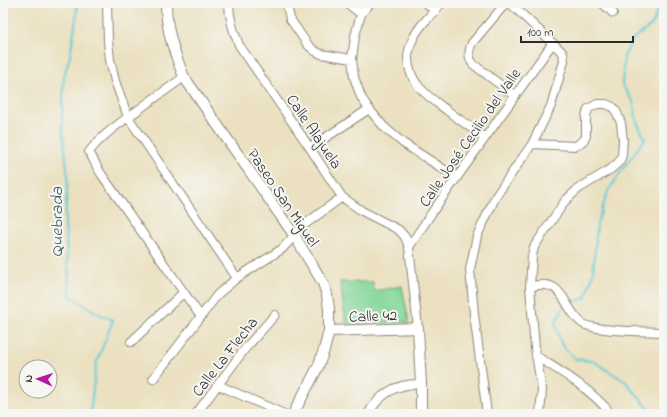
<svg xmlns="http://www.w3.org/2000/svg" width="667" height="417" viewBox="0 0 667 417" font-family="'Indie Flower',sans-serif">
<style>
.green{fill:#81d699;stroke:#568062}
.lines{fill:none;stroke-linecap:round;stroke-linejoin:round}
.stream{stroke:#5fc9d8;stroke-width:2}
.minor-casing{stroke:#8b8676;stroke-width:10}
.tertiary-casing{stroke:#8b8676;stroke-width:12}
.minor{stroke:#fff;stroke-width:8}
.tertiary{stroke:#fff;stroke-width:10}
.labels{text-anchor:middle;stroke-width:4;stroke-linejoin:round;paint-order:stroke}
.street-label{font-size:16px;fill:#2b2b2b;stroke:#f6f6f2}
.water-label{font-size:17px;font-style:italic;fill:#3b5a5f;stroke:#f6f6f2}
</style>
<rect width="100%" height="100%" fill="#f6f6f2"/>
<filter id="ink" filterUnits="userSpaceOnUse"><feTurbulence type="fractalNoise" baseFrequency=".025" numOctaves="2"/><feDisplacementMap in="SourceGraphic" scale="8" xChannelSelector="R" yChannelSelector="G"/><feConvolveMatrix kernelMatrix="1 2 1 2 8 2 1 2 1" color-interpolation-filters="sRGB"/></filter>
<filter id="wash" filterUnits="userSpaceOnUse"><feTurbulence type="fractalNoise" baseFrequency=".012" numOctaves="4" result="noise"/><feDisplacementMap in="SourceGraphic" scale="16" xChannelSelector="R" yChannelSelector="G"/><feGaussianBlur stdDeviation="0.9" result="paint"/><feColorMatrix in="noise" values="0 0 0 0 0 0 0 0 0 0 0 0 0 0 0 0 0 1.4 0 .05"/><feComposite in="paint" operator="in"/></filter>
<g filter="url(#wash)">
<rect width="100%" height="100%" fill="#ebe1c1"/>
<!-- green -->
<path class="green" d="M340,282H373L374,291L402,286L409,322L346,324Z"/>
<g class="lines">
<!-- stream -->
<path class="stream" d="M77,3V13L70,56L64,76L62,124L68,177L65,223L70,296L99,314L113,320L96,364L90,414
M569,303L586,298L593,273L597,224L608,191L627,163L645,139L637,122L633,101L622,85L624,56L633,39L652,25L661,3
M565,304L555,323L561,344L575,359L593,361L626,382L653,414"/>
</g>
</g>
<g filter="url(#ink)">
<g class="lines">
<defs>
<path id="minor" d="M107,3L108,41L110,60L115,81L128,117L237,278
M229,3C229,18 233,31 239,45L310,148L342,197L362,211L399,230L405,237L409,247L418,328
M287,3L288,10L290,19L308,45L315,51L321,54L352,59
M347,3L361,14
M370,3L361,14L355,36L352,59L354,77L361,97L369,109L384,127L403,143L457,178
M426,3L435,11
M442,3C432,14 419,25 413,39C410,44 409,51 408,56C407,83 429,97 448,111C460,120 473,129 485,138
M506,3L472,43C468,51 468,57 473,64L515,96
M510,3L563,53L564,61L551,106L532,144L576,146L584,140L586,136V116L588,109L597,104H606L613,107L617,113L621,123L623,140L622,155L620,161L611,169L578,189L565,201L534,247L532,256L530,287L535,348L542,390L540,414
M602,3L613,13
M184,77C169,88 153,99 138,110C121,122 102,135 89,152C94,160 97,168 102,175L201,317
M310,148L369,109
M409,247L433,211L552,44
M530,287C565,276 562,308 582,323C593,332 648,331 664,332
M131,342L184,292
M536,356C563,373 591,389 611,414
M153,379L218,294L237,278L282,249L304,225L342,197
M218,385L284,414
M196,414L244,350L275,315
M368,414C380,393 397,383 421,384
M487,414L474,314L470,269L477,236L496,196L532,144"/>
<path id="tertiary" d="M166,3C166,30 174,52 184,77L294,235L323,283L327,295L329,309V331L324,350L318,367L293,414
M329,331L418,328L421,384V414"/>
</defs>
<!-- minor casing -->
<use href="#minor" class="minor-casing"/>
<!-- tertiary casing -->
<use href="#tertiary" class="tertiary-casing"/>
<!-- minor -->
<use href="#minor" class="minor"/>
<!-- tertiary -->
<use href="#tertiary" class="tertiary"/>
</g>
</g>
<g class="labels">
<!-- street labels -->
<g class="street-label">
<text transform="translate(315 131) rotate(56)" y="6">Calle Alajuela</text>
<text transform="translate(469 137) rotate(-55)" y="6">Calle José Cecilio del Valle</text>
<text transform="translate(284 197) rotate(56)" y="6">Paseo San Miguel</text>
<text transform="translate(373 315) rotate(-2)" y="6">Calle 42</text>
<text transform="translate(224 356) rotate(-52)" y="6">Calle La Flecha</text>
</g>
<!-- water labels -->
<g class="water-label">
<text transform="translate(56 222) rotate(-90)" y="6">Quebrada</text>
</g>
</g>
<!-- margin -->
<rect width="667" height="417" fill="none" stroke="#f6f6f2" stroke-width="16"/>
<!-- north arrow -->
<g transform="translate(38 379) rotate(273)"><circle r="19" fill="#f6f6f2" stroke="#a5a5a2"/>
<path d="M0-3L7 15L0 10L-7 15Z" fill="#b5179e"/>
<text y="-6" font-size="11" font-weight="bold" text-anchor="middle" fill="#2b2b2b">N</text>
</g>
<!-- scale -->
<path d="M521 36v6h112v-6" fill="none" stroke="#2b2b2b" stroke-width="2"/>
<text x="527" y="36" font-size="12" fill="#2b2b2b" stroke="#f6f6f2" stroke-width="3" paint-order="stroke">100 m</text>
</svg>
